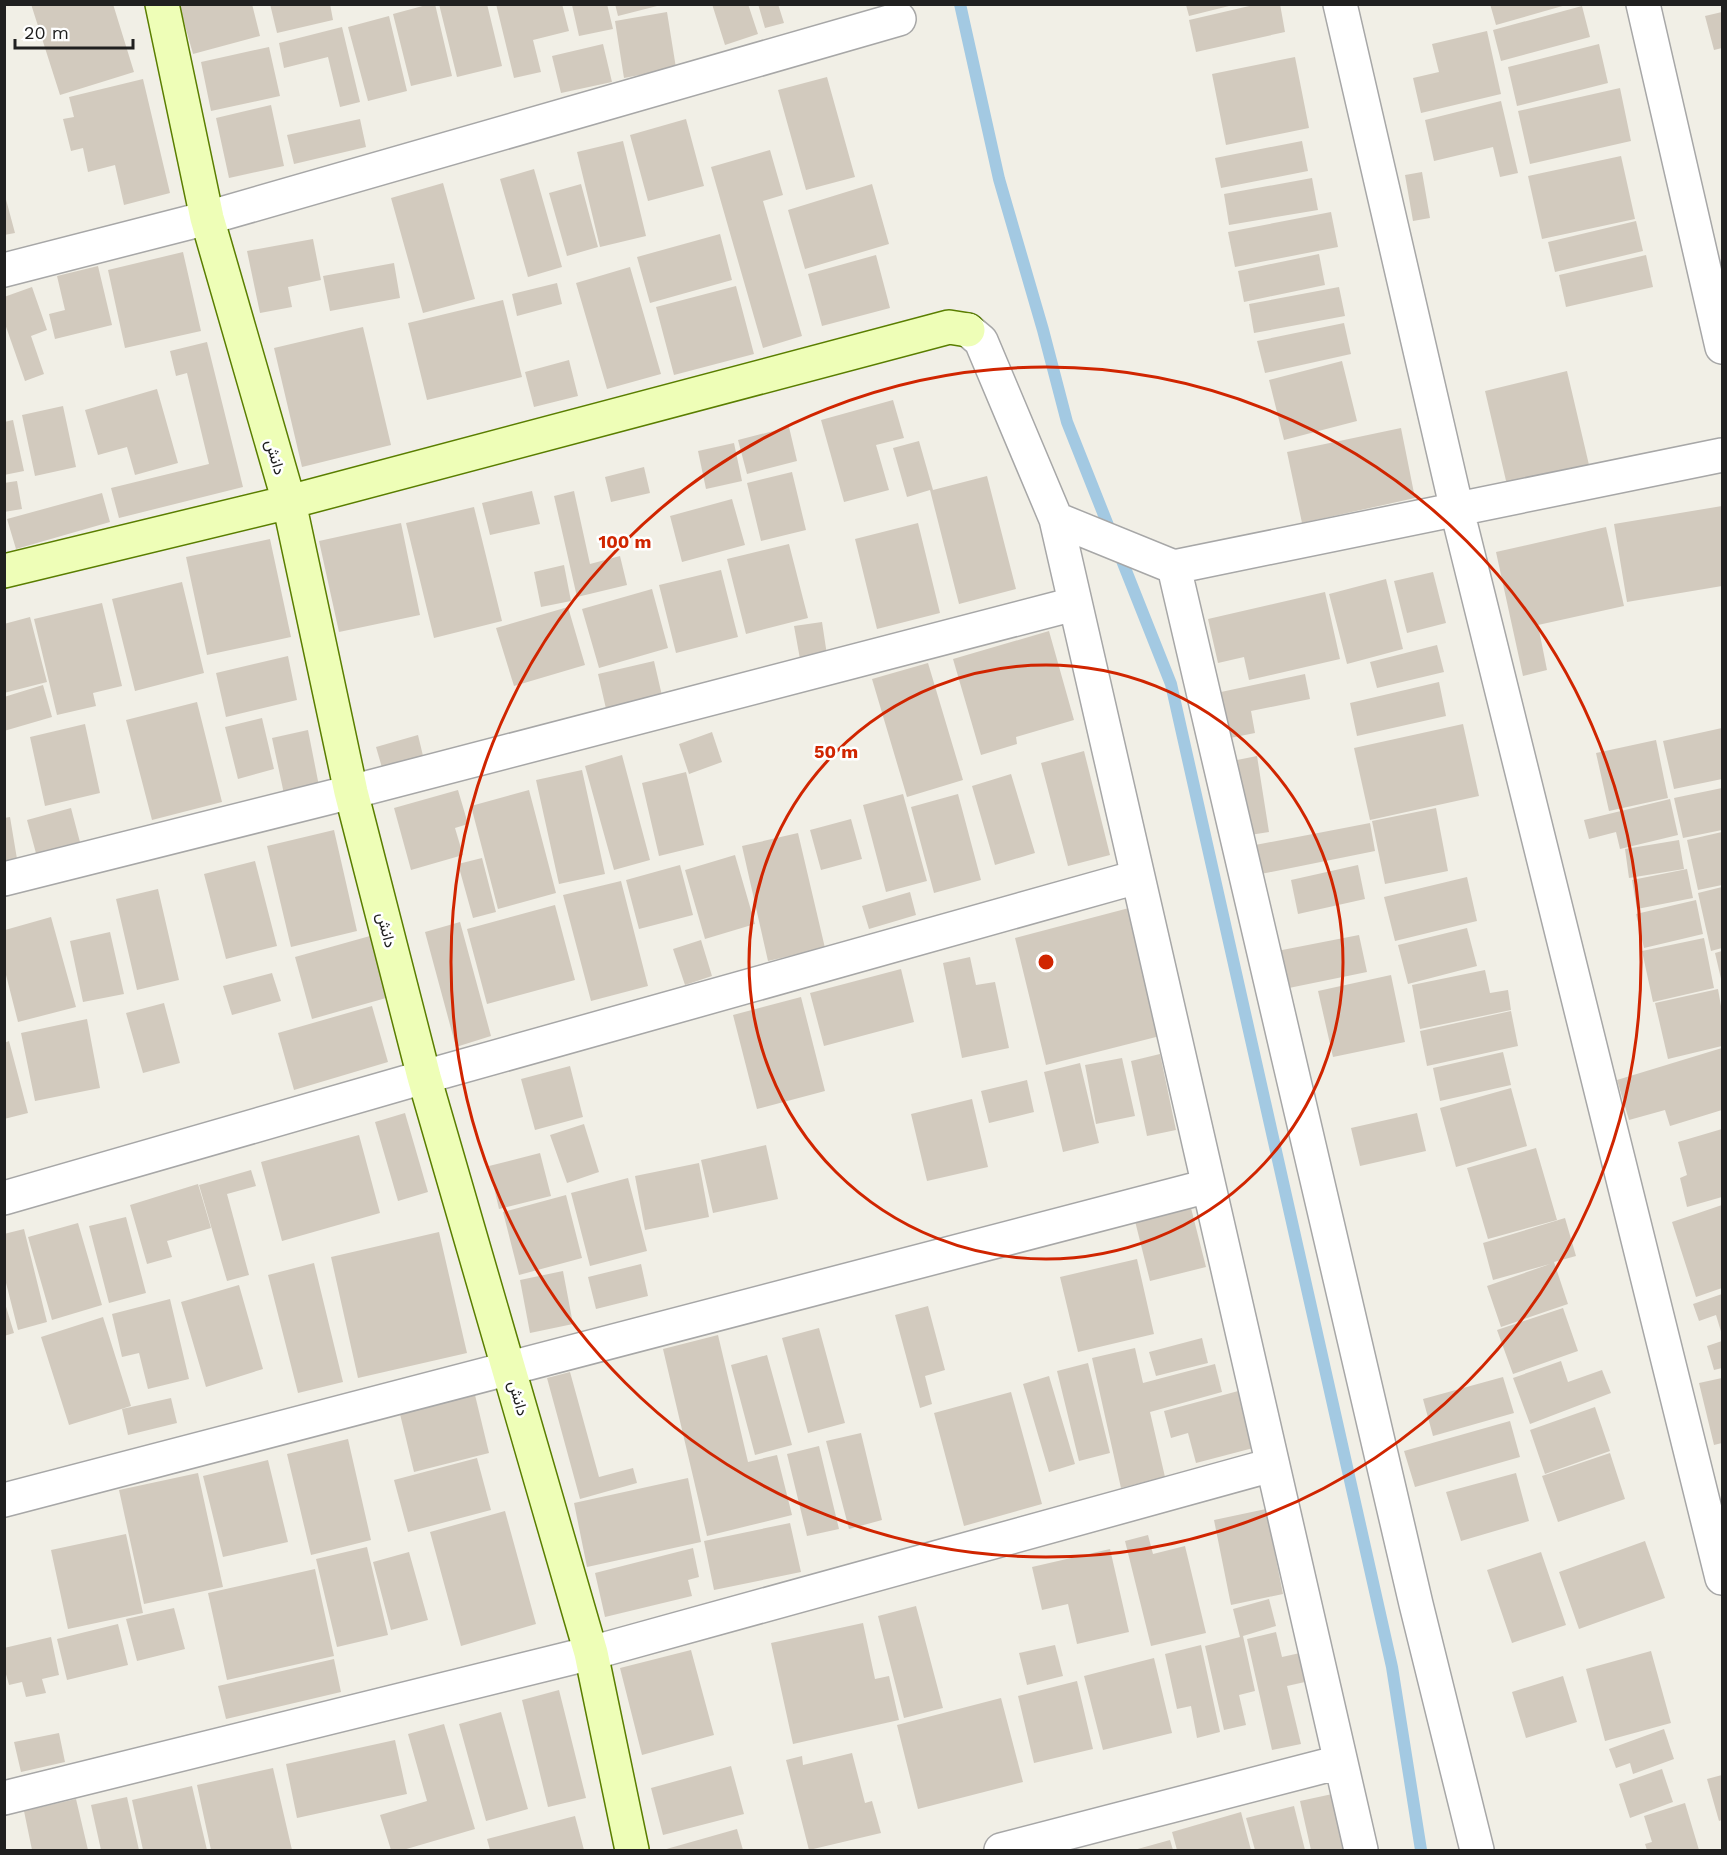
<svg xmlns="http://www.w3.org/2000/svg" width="1727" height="1855" viewBox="0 0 1727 1855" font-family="'Work Sans',Vazirmatn,sans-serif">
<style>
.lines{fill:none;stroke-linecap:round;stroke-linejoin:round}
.stream{stroke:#a3c9e2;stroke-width:12}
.building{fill:#d2cabe}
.street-casing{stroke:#a7a7a7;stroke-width:36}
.secondary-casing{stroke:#5a7e00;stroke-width:36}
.street{stroke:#fff;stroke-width:33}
.secondary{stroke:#eefeb7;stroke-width:33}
.ring{fill:none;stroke:#d02500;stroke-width:3}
.labels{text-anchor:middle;stroke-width:5;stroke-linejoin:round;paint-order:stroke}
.street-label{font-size:16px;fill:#202020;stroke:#fff}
.centre{fill:#d02500;stroke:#fff;stroke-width:3}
.ring-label{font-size:18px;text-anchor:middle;font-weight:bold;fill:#d02500;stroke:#fff;stroke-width:5;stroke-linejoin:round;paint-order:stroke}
</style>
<rect width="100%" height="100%" fill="#f1efe6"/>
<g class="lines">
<!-- stream -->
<path class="stream" d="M960,4L999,179L1043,330L1067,422L1171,684L1392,1667L1421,1850"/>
</g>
<!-- building -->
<path class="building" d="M31,4H113L134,72L60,95Z
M179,4H252L260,36L193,54Z
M270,4H330L333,20L277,33Z
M430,4H435L452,76L411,86L393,14Z
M439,4H487L502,66L457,77Z
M496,4H562L569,31L533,40L541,72L514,78Z
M607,4L613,29L579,36L572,5Z
M615,4H661V5L618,16Z
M712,4H748L758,34L725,45Z
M758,4H778L784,23L765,28Z
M1258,4H1280L1285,32L1196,52L1189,20Z
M1490,4H1566V5L1496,25Z
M1186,5H1233L1189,16Z
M1582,6L1590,37L1501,61L1493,30Z
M667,12L676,68L624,78L615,21Z
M1722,12V48L1714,50L1705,16Z
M389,16L407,91L368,101L348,27Z
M342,27L360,102L340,107L328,57L284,68L279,43Z
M1487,31L1501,94L1421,113L1413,78L1439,72L1432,44Z
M603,44L612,82L561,93L552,56Z
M1599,44L1608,83L1517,106L1508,67Z
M269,47L280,96L211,111L201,62Z
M1295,57L1309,128L1226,145L1212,74Z
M827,77L855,177L806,190L778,90Z
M143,79L170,193L124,205L115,165L88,172L83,148L71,151L63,119L74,117L69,97Z
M1620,88L1631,141L1530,164L1518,111Z
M1501,101L1518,173L1500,177L1493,147L1434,161L1425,120Z
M271,105L284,166L229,178L216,118Z
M360,119L366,147L294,164L287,135Z
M686,119L704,186L648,201L630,135Z
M623,141L646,236L600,247L577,152Z
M1302,141L1308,171L1221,188L1215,158Z
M770,150L783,195L763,201L802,336L763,348L711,167Z
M1621,156L1635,219L1542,239L1528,176Z
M534,169L562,267L528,277L500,179Z
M1422,172L1430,218L1413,221L1405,175Z
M1312,178L1318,210L1229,225L1224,194Z
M443,183L475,299L423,313L391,198Z
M581,184L598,247L567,256L549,193Z
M872,184L889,244L805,269L788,210Z
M4,192L15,233L4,235Z
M1331,212L1338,247L1235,267L1228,232Z
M1636,221L1643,251L1555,272L1548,242Z
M720,234L732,280L650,303L637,257Z
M313,239L321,280L288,287L292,307L260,313L247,251Z
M183,252L201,331L125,348L108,270Z
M1319,254L1325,285L1244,302L1238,271Z
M876,255L890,308L822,326L808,274Z
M1646,255L1653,287L1566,307L1559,275Z
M394,263L400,298L330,311L323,276Z
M98,266L112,325L55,339L49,314L65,310L57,276Z
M630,267L661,374L607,389L576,283Z
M557,283L562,304L517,316L512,294Z
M736,286L754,354L674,375L656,307Z
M32,287L47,330L31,336L44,374L25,381L4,321V297Z
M1339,287L1345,316L1254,333L1249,304Z
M503,300L522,377L427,400L408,323Z
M1344,323L1351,354L1265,373L1257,341Z
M363,327L391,445L302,467L274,348Z
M207,342L243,487L119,518L111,488L209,464L187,373L176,376L170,351Z
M569,360L578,396L534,407L525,372Z
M1342,361L1357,421L1284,440L1269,380Z
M1567,371L1589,465L1507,485L1485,391Z
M157,389L178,463L135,475L127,447L98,455L85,410Z
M893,400L904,438L876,445L889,490L844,502L821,420Z
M63,406L76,467L35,476L22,415Z
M13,420L24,471L4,475V422Z
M789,427L797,461L747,474L738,440Z
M1401,428L1415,498L1302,523L1287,452Z
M919,441L933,490L987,476L1016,589L959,604L930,490L907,497L893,448Z
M734,443L742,481L706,489L698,451Z
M644,467L650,493L611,502L605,477Z
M792,472L806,530L761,541L747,483Z
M17,481L22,509L4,512V483Z
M532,491L540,524L490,535L482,503Z
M574,491L590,564L620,556L627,585L577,597L554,496Z
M102,493L110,522L16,549L7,519Z
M732,499L745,545L682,562L670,516Z
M1722,506V586L1627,602L1614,524Z
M474,507L502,621L434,638L406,523Z
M401,523L420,615L339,632L319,541Z
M918,523L940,613L877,629L855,539Z
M1606,527L1624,606L1538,625L1547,670L1523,676L1496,552Z
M270,539L291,637L207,655L186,557Z
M789,544L808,618L746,634L727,559Z
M564,565L571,601L541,607L534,572Z
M721,570L738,637L676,653L659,585Z
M1433,572L1446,623L1407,633L1394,581Z
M1386,579L1403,649L1347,664L1329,594Z
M182,582L204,673L135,691L112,599Z
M652,589L668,648L599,668L582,609Z
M1325,592L1340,659L1249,680L1244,657L1218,663L1208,619Z
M102,603L122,686L93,693L96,706L57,715L34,619Z
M568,607L585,665L514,686L496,628Z
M30,617L47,682L4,693V624Z
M822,622L827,655L800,659L794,626Z
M1049,631L1074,720L1016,737L1017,744L981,755L953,659Z
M1437,645L1444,672L1377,688L1370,662Z
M288,656L297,700L226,717L216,673Z
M654,661L663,700L607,713L598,674Z
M928,663L963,780L907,797L872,679Z
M1305,674L1310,699L1251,711L1255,733L1230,738L1221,692Z
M1439,682L1446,716L1357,736L1350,703Z
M43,685L52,717L4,731V697Z
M197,702L222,802L152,820L126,720Z
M262,718L274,769L238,779L225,727Z
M85,724L100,793L45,806L30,737Z
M1463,724L1479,796L1370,820L1354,748Z
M1722,728V779L1674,789L1663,741Z
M308,730L319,786L284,794L272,738Z
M712,732L722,762L689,774L679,744Z
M418,735L424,760L383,771L376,747Z
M1656,740L1668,798L1609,811L1596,753Z
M1084,751L1110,855L1068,866L1041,763Z
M622,755L650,860L614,870L585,766Z
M1257,756L1269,832L1250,835L1237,760Z
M582,770L605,874L559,884L536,780Z
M686,772L704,845L659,856L642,783Z
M1011,774L1035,853L995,865L972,786Z
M1722,788V830L1683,838L1674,798Z
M458,790L468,824L455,828L463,855L411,870L394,808Z
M529,790L556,893L498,909L471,806Z
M903,794L927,881L886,892L863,805Z
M958,794L981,880L934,893L911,807Z
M1670,799L1678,835L1620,849L1616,832L1589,839L1584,820Z
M71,808L81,846L37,857L27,820Z
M1436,808L1448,871L1385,884L1372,821Z
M10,817L18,865L4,867V818Z
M851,819L862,859L821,870L810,830Z
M1370,823L1375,851L1256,875L1250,846Z
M334,830L357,931L291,947L267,846Z
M1722,832V885L1698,890L1687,840Z
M798,833L825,948L768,961L742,846Z
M1679,840L1684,869L1629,878L1625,849Z
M735,855L755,924L705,939L685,870Z
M482,858L496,912L473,918L458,864Z
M255,861L277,946L226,959L204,874Z
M680,865L693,915L639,929L626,880Z
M1358,865L1365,899L1298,914L1291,880Z
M1687,869L1693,898L1637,909L1632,880Z
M1467,877L1477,921L1395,941L1384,897Z
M621,881L648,986L591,1001L563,895Z
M1722,887V948L1711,951L1698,893Z
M158,889L179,980L137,990L116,899Z
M910,892L916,915L869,929L862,906Z
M1696,900L1703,934L1644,948L1636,914Z
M555,905L575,980L487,1004L467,929Z
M1129,908L1160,1036L1046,1065L1015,938Z
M51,917L76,1007L18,1022L5,971V930Z
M460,922L491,1036L456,1047L425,932Z
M1467,928L1477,966L1408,984L1398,945Z
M110,932L124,994L83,1002L70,941Z
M1359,935L1367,972L1284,989L1277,951Z
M370,936L386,998L312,1019L295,957Z
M1704,938L1714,988L1653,1002L1642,951Z
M701,940L712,976L685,985L673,949Z
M1722,951V983L1715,953Z
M970,957L976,985L995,982L1009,1048L962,1058L943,963Z
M901,969L914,1022L824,1046L810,993Z
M1485,970L1490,993L1508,990L1511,1010L1420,1029L1412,985Z
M272,973L281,1001L232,1015L223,986Z
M1391,975L1405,1042L1333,1057L1318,991Z
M1718,989L1722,1012V1046L1668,1059L1655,1003Z
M801,997L825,1091L757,1109L733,1015Z
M164,1003L180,1063L143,1073L126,1013Z
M372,1006L388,1062L294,1090L278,1033Z
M1511,1011L1518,1046L1427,1066L1420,1031Z
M87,1019L100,1088L35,1101L21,1033Z
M9,1041L28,1113L4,1119V1043Z
M1722,1048V1110L1670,1126L1665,1110L1629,1120L1617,1080Z
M1503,1052L1511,1085L1440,1101L1433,1068Z
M1160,1054L1176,1130L1147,1136L1131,1061Z
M1122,1058L1135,1116L1096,1124L1085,1065Z
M1080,1063L1099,1143L1063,1152L1044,1072Z
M570,1066L583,1117L535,1130L521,1079Z
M1027,1080L1034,1112L989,1123L981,1091Z
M1511,1088L1527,1146L1456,1167L1440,1108Z
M972,1099L988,1167L927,1181L911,1114Z
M405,1113L428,1192L398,1201L375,1122Z
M1417,1113L1426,1151L1360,1166L1351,1128Z
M584,1124L599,1172L567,1183L550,1135Z
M1722,1129V1197L1687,1207L1680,1178L1687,1175L1678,1142Z
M359,1135L380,1213L282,1241L261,1162Z
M766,1145L778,1199L713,1213L701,1160Z
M1536,1148L1557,1220L1488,1239L1467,1168Z
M540,1153L551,1196L499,1209L489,1166Z
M699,1163L709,1217L645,1230L635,1176Z
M251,1170L256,1186L227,1194L249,1275L227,1281L199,1185Z
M628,1178L647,1251L590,1266L571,1193Z
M198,1184L211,1228L167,1241L172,1257L147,1264L130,1205Z
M566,1195L582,1258L519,1275L503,1212Z
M1722,1205V1288L1696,1297L1672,1222Z
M1191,1208L1206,1267L1150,1281L1135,1221Z
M126,1217L146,1293L109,1303L89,1226Z
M1565,1218L1576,1256L1554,1262L1568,1304L1501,1327L1487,1286L1550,1264L1493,1280L1483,1243Z
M78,1223L102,1305L52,1320L28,1237Z
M24,1229L47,1322L18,1330L4,1275V1234Z
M439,1232L467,1353L358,1378L331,1257Z
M1137,1259L1154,1334L1078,1352L1060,1277Z
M314,1263L343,1382L298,1393L268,1275Z
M641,1264L648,1296L596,1309L588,1277Z
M563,1271L573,1324L530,1333L520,1280Z
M239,1285L263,1369L206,1387L181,1302Z
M1722,1294V1335L1716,1315L1699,1321L1693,1304Z
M170,1299L189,1379L148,1389L139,1353L122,1357L112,1314Z
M4,1300L14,1333L4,1336Z
M928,1306L945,1370L925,1376L932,1404L920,1408L895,1315Z
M1563,1308L1578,1351L1513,1374L1497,1330Z
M103,1317L131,1406L69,1425L41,1337Z
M819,1328L845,1423L808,1433L782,1338Z
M718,1335L748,1462L777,1455L792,1515L707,1536L663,1349Z
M1202,1338L1208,1363L1156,1376L1149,1352Z
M1722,1341V1368L1714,1370L1707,1346Z
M1135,1348L1143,1383L1215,1364L1222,1392L1150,1412L1165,1477L1121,1488L1092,1358Z
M767,1355L792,1445L755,1455L731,1365Z
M1561,1361L1568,1382L1602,1370L1611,1393L1530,1424L1513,1378Z
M1088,1363L1110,1453L1079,1461L1057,1371Z
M570,1372L599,1477L633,1468L637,1483L580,1499L547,1378Z
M1049,1376L1075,1464L1049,1472L1023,1384Z
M1503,1377L1514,1413L1433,1436L1423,1399Z
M1722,1378V1443L1714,1445L1699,1383Z
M1242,1390L1257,1447L1196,1463L1188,1433L1171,1438L1164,1411Z
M1011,1392L1042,1504L964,1526L934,1413Z
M475,1395L489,1453L414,1472L400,1414Z
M171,1398L177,1423L128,1435L122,1409Z
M1595,1407L1610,1451L1545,1474L1530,1430Z
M1510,1421L1520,1457L1415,1487L1404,1451Z
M861,1433L882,1520L849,1529L826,1441Z
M348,1439L371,1540L311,1555L287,1454Z
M819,1446L839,1529L807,1536L787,1454Z
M1610,1453L1625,1499L1558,1522L1542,1476Z
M477,1458L491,1510L408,1532L394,1480Z
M268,1460L288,1542L223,1557L203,1476Z
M198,1473L223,1587L144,1604L119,1490Z
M1516,1473L1529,1521L1461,1541L1446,1492Z
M688,1478L701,1542L587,1567L574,1503Z
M1266,1509L1283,1594L1231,1605L1214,1520Z
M505,1511L536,1624L461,1646L430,1532Z
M790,1523L801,1572L714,1590L704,1541Z
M126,1534L143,1613L68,1629L51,1550Z
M1148,1535L1153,1554L1185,1546L1206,1633L1151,1646L1125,1541Z
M1645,1541L1665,1598L1579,1629L1559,1572Z
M367,1547L388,1635L337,1647L316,1559Z
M693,1548L699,1577L688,1580L692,1596L605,1617L595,1573Z
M1110,1549L1129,1632L1077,1644L1068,1604L1042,1610L1032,1567Z
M409,1552L428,1620L391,1630L373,1562Z
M1541,1552L1566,1625L1512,1643L1487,1570Z
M315,1569L334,1656L227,1680L208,1593Z
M1269,1599L1276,1626L1243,1636L1255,1691L1239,1695L1246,1725L1224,1730L1205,1646L1240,1637L1233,1609Z
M916,1606L943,1708L904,1718L878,1616Z
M174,1608L185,1649L137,1661L126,1619Z
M863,1623L875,1679L889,1676L899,1720L793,1744L771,1643Z
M118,1624L128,1665L67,1680L57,1639Z
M1276,1632L1282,1657L1309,1651L1314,1680L1287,1686L1301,1744L1272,1750L1247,1639Z
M51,1637L59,1675L42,1679L46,1693L26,1697L22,1682L9,1685L4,1667V1648Z
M1055,1645L1063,1676L1027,1685L1019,1653Z
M1201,1645L1220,1732L1197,1738L1191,1706L1177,1709L1165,1654Z
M691,1650L714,1735L642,1755L620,1668Z
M1651,1651L1671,1723L1605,1741L1586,1669Z
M1154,1658L1172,1733L1103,1750L1084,1676Z
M334,1659L341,1692L226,1719L218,1686Z
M1563,1676L1577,1722L1526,1738L1512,1692Z
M1077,1681L1093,1749L1034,1763L1018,1696Z
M559,1690L586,1798L548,1807L522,1700Z
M1001,1698L1023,1782L918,1809L897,1725Z
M501,1712L528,1809L486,1821L459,1724Z
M444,1724L475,1829L403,1850H391L380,1815L427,1801L408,1734Z
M1664,1729L1674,1759L1633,1774L1630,1763L1616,1768L1609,1749Z
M59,1733L65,1762L21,1772L14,1742Z
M395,1740L407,1794L297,1818L286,1764Z
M852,1753L865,1803L872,1801L881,1833L809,1850L786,1760L802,1756L803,1765Z
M731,1766L744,1814L663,1835L651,1788Z
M273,1768L292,1850H211L197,1785Z
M1662,1769L1673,1802L1630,1818L1619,1784Z
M1722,1775V1820L1719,1821L1707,1779Z
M192,1786L207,1850H143L132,1800Z
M1337,1793L1350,1850H1311L1300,1801Z
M127,1797L139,1850H101L91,1805Z
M76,1799L88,1850H32L24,1811Z
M1685,1803L1699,1850H1647L1645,1844L1652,1842L1644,1816Z
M1294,1806L1305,1850H1255L1246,1818Z
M1241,1812L1251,1850H1177L1172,1832Z
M575,1816L584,1850H490L487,1839Z
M737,1829L743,1850H663Z
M1170,1840L1173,1850H1134Z"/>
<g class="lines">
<defs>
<path id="street" d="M1340,4L1457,510L1722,1578
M1643,4L1722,347
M4,270L207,218L899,19
M968,330L981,341L1056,519L1361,1850
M1056,519L1174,567L1722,455
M1174,567L1416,1604L1477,1850
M4,879L351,792L1074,604
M4,1198L424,1077L1137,877
M4,1500L1208,1186
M4,1798L591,1653L1272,1465
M1001,1850L1340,1762"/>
<path id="secondary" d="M162,4L207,218L289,502L351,792L424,1077L591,1653L632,1850
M4,571L289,502L949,327L968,330"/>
</defs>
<!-- street casing -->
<use href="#street" class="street-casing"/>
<!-- secondary casing -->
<use href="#secondary" class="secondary-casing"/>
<!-- street -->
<use href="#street" class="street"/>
<!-- secondary -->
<use href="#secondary" class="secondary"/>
</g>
<!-- distance rings -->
<g class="ring">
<circle cx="1046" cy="962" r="297"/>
<circle cx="1046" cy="962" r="595"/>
</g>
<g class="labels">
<!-- street labels -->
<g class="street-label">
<text transform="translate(276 457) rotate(74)" y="6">دانش</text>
<text transform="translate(387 930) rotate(76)" y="6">دانش</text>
<text transform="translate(519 1398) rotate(74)" y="6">دانش</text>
</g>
</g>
<circle cx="1046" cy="962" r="9" class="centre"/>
<g class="ring-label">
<text x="625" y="548">100 m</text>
<text x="836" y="758">50 m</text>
</g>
<!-- border -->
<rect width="1727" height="1855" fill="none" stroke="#202020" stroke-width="12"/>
<!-- scale -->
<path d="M15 39v9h118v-9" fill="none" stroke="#202020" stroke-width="3"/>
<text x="24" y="39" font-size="18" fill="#202020" stroke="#ffffff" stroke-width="4.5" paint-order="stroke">20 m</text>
</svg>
